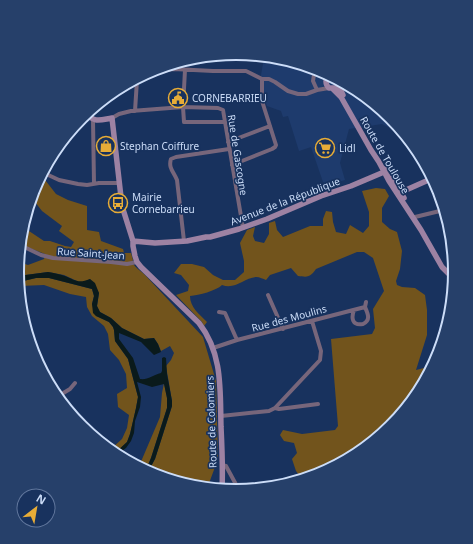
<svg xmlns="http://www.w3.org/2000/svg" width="473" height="544" viewBox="0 0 473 544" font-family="'Noto Sans',sans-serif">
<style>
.built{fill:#1e3b6d}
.green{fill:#72541c}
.water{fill:#0a1a1b}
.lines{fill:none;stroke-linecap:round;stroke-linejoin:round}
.street{stroke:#77667b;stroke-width:4}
.secondary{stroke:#9d82a3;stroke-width:5.5}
.labels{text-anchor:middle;stroke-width:3.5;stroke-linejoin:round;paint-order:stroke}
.poi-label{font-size:10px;fill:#ccddf8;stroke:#18325e;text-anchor:start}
.street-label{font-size:10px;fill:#ccddf8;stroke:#18325e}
.rim{fill:none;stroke:#ccddf8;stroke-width:2}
</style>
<rect width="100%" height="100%" fill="#18325e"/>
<!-- built -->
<path class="built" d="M264,58L321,69L392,117L397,124L388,127L382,124L349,129L340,163L345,180L327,185L323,182L311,147L299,151L288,116L283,117L281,111L267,106L264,97L261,75Z"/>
<!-- green -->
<path class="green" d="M237,53L254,56V60L222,58V55Z
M42,176L56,194L68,200L87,206V230L99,232L101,241L123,249L124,253H131L133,260L132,262C136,269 140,270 145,275L203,337L216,381L218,459L208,486L152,475L148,472L155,459L172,406V401L166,366L171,360L174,353L170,346L161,351L158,344L154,338L144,339L122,328L111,318L100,312L97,306L99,293L90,279L84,282H79L64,275L48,272L18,276L17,272L19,262L28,265L44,259L45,254L22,245L26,229L44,241H50L65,246L71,247L74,242L59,231L62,226L42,211L35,202L31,200L34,188Z
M376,188L385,189L389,196L382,208V222L390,229L397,232L402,251L400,269L396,281L397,285L402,287L415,288L425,295L427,310V335L416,370L424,368L430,370L392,427L320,475L302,479L296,471L292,459L297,453L294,443L284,441L280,435L283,430L302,434L335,430L338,426L331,339L372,334L375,328L373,309L384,291L373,258L364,252H357L316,269C310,278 307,277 298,276L291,268L270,275L266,280C263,279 260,277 256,277C244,278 235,290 222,285C216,291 199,295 190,296C190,307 199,314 207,322L204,326L202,322L176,295L188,291L189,285L181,275L174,273L181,264H192L204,267L213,275L223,280H235L244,272V261L240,243L247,230L255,227L253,236L255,241L264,243L269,234V223L275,221L277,230L283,237L310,226H323V219L326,211L332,212L333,222L336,232L346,234L350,225L363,233L369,226V212L362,191Z
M36,278H49L92,289L94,296L92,304L96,316L109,322L113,327L114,330L115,341L128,359L138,397L136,408L130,434L127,442L120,449L121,454L112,448L122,439L127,428L129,415L118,407L117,394L127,388L126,374L119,360L110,350L108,334L104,326L92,316L87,307L86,297L70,294L44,285L20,286L19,282Z
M164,383L167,398V408L151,458L148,465L144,469L138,465L140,464L160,417L162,393Z"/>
<!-- water -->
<path class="water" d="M48,272C54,273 60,274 65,276C75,280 78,284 90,279L95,283L99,293L97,306L100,312L111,318L122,328L144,339L154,338L158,344L161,352L154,355L141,342L119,333V339L133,358L140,379C148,380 153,375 161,373L162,371V358L164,357L166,358L167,374L172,401V406L155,459L148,472L144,469L148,465L151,458L167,408V398L164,384L152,387L137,382L141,397L140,407L135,421L134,433L131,441L126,448L119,453L117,451L127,442L130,434L136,408L138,397L128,359L115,341L114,330L113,327L109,322L96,316L93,313L92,304L94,296L92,289L49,278H36L19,282L18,276Z"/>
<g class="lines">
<!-- street -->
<path class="street" d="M315,68L313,81L317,90
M185,70L183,107L184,122H225
M151,71L174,69L213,71H246L262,79H269L275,82L288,91L298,94H306L317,90L329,88
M135,111L137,80
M112,118L119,114L131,111L183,107L218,108L223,110L243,228
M93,120L94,184
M228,142L270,126
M232,165L272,149L275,147L276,145L262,101V79
M44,173L59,180L78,184L87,185L99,183H119
M415,217L444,210
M184,241L177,180C174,172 168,168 171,159L176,157L229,149
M22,246L41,255L53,258L111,262L127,264L137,262
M268,295L283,329
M354,310C351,318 352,326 363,324C371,320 368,314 365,307
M219,312L225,313L237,340
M213,348L237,340L365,307L366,302
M60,395L70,389L75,383
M275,408L279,409L318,404
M221,416L269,411L275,408L320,360L321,351L312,321
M222,465L226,466L239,490L237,491"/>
<!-- secondary -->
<path class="secondary" d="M329,75C325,79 325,84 329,88H335
M339,86L343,95
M333,89L341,97L371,150L379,162L389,181L421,230L442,267L450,275L454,285
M86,114C96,123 100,120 112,118L122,206L133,241V246L135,256L137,262L141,267L199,323C223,354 220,390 221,427C222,447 223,468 222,489
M386,168L404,198
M401,194L406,190L433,178
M133,241L155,243L187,241L206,237H210L239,229L267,219L321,196L351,186L384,172"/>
</g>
<!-- icons -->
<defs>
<symbol id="civic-ring" viewBox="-11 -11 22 22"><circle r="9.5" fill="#18325e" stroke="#e7ac37" stroke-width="1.5"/><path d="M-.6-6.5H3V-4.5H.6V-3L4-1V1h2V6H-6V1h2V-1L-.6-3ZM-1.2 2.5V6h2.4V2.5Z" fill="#e7ac37"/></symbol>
<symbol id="shop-ring" viewBox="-11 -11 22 22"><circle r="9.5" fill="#18325e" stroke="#e7ac37" stroke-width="1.5"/><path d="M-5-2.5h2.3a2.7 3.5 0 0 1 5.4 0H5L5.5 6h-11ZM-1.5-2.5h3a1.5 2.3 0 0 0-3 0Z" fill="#e7ac37"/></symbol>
<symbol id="supermarket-ring" viewBox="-11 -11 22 22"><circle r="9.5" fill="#18325e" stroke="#e7ac37" stroke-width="1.5"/><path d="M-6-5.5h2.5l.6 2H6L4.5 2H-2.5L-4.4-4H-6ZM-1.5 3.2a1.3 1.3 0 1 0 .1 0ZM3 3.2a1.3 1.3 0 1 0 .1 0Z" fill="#e7ac37"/></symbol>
<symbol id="bus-ring" viewBox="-11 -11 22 22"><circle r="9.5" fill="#18325e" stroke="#e7ac37" stroke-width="1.5"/><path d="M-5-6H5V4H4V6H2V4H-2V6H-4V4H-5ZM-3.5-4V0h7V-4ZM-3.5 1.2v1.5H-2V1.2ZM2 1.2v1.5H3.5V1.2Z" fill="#e7ac37"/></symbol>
</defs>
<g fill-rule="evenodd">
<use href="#civic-ring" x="167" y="87" width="22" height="22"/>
<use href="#shop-ring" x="95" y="135" width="22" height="22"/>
<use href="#supermarket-ring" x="314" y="137" width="22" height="22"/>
<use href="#bus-ring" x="107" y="192" width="22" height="22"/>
</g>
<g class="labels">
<!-- poi labels -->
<g class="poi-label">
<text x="192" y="102">CORNEBARRIEU</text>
<text x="120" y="150">Stephan Coiffure</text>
<text x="339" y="152">Lidl</text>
<text x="132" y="201">Mairie<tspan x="132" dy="12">Cornebarrieu</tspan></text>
</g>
<!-- street labels -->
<g class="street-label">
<text transform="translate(238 155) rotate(81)" y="4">Rue de Gascogne</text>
<text transform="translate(385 155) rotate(60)" y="4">Route de Toulouse</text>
<text transform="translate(285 201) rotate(-21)" y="4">Avenue de la République</text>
<text transform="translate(91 253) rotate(4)" y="4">Rue Saint-Jean</text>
<text transform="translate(289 318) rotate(-15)" y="4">Rue des Moulins</text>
<text transform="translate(211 422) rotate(-92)" y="4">Route de Colomiers</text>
</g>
</g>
<!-- crop -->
<path d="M0 0H473V544H0ZM24 272a212 212 0 1 1 424 0a212 212 0 1 1-424 0Z" fill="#26406a" fill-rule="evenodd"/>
<path class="rim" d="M24 272a212 212 0 1 1 424 0a212 212 0 1 1-424 0Z"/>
<!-- north arrow -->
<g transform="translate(36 508) rotate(31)"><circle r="19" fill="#18325e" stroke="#60769c"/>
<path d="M0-3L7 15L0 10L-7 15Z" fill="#e7ac37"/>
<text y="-6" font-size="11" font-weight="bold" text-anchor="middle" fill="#ccddf8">N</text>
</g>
</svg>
